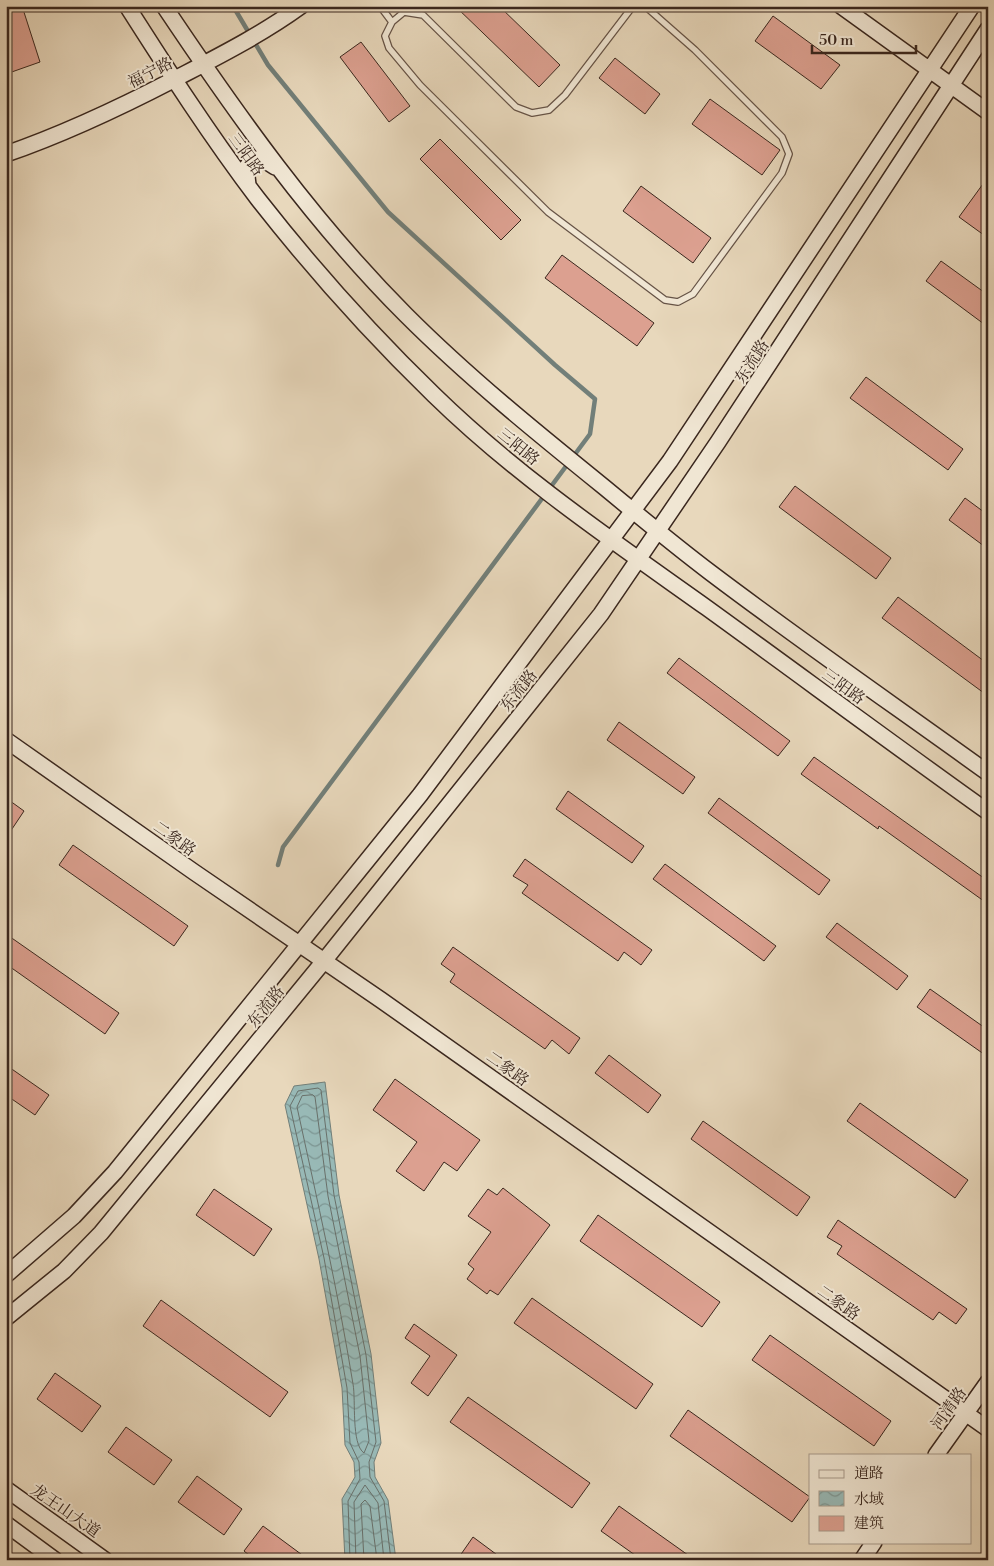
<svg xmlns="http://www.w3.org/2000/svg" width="994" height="1566" viewBox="0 0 994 1566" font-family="'Libre Bodoni','Noto Serif SC',serif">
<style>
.water{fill:url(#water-waves);stroke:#727f79}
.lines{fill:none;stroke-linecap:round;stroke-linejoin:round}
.shore{stroke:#69706a;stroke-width:1}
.stream{stroke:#727f79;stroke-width:4.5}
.building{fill:#dca090;stroke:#3a271e}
.lane-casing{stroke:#665346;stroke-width:8}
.secondary-casing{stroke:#3a271e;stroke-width:18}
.lane{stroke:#f0e6d3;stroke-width:5.5}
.secondary{stroke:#f0e6d3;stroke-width:15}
.labels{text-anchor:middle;stroke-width:4;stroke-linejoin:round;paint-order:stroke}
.street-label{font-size:16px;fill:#3a271e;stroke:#f0e6d3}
</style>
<defs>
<pattern id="water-waves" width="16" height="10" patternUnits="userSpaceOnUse" patternTransform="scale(1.25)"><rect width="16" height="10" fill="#98b9b6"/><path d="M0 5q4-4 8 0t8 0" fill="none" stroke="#7d9693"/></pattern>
</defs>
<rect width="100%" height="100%" fill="#e8d8bc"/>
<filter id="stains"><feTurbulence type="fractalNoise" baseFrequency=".004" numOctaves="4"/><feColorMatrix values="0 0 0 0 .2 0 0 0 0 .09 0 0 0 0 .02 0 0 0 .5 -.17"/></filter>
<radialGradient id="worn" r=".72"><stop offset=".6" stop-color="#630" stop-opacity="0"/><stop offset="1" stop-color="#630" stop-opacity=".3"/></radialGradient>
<!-- water -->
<path class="water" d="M325,1082L339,1195L371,1354L381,1443L374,1462L375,1477L388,1500L396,1560H345L342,1499L355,1477L354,1462L345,1445L342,1388L334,1343L319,1259L285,1105L294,1086Z"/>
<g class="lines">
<!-- shore -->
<path class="shore" d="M313,1095L315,1097L328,1196L360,1356L369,1441L364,1453C351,1444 356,1400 353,1384C338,1291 317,1199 297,1107L302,1096Z
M350,1560L348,1501L360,1479L359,1462L350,1443L347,1388L339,1342L324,1258L290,1106L298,1091L318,1088L321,1090L334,1195L366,1355L376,1442L369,1462L370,1477L384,1501L391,1560
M356,1560L354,1502L365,1485L378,1503L384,1560
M364,1560L361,1504L365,1500L370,1506L377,1560"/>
<!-- stream -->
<path class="stream" d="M233,6L268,65L388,212L555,365L595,399L590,434L283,847L278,865"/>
</g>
<!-- building -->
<path class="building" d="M6,6H22L40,62L6,74Z
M455,6H499L560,65L539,87Z
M773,16L840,65L821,89L755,41Z
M361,42L410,106L389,122L340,57Z
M615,58L660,94L645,114L599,78Z
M710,99L780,150L762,175L692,124Z
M440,139L521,220L501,240L420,159Z
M988,177V238L959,217Z
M641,186L711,238L693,263L623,211Z
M562,255L654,323L637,346L545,278Z
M941,261L988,295V327L926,281Z
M866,377L963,449L948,470L850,398Z
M795,486L891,558L876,579L779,507Z
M965,498L988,515V549L949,520Z
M898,597L988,664V696L882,618Z
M679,658L790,741L778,756L667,673Z
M619,722L695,777L683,794L607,740Z
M814,757L988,881V904L879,826L878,829L801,774Z
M568,791L644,846L632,863L556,809Z
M6,798L24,811L6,838Z
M719,798L830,880L819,895L708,813Z
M73,845L188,926L174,946L59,865Z
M525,859L652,950L641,965L624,952L618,961L522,893L528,885L513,876Z
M665,864L776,946L764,961L653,879Z
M837,923L908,976L897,990L826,937Z
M6,934L119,1013L105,1034L6,964Z
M453,947L580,1038L569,1054L552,1040L545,1049L450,982L455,974L441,964Z
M930,989L988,1030V1057L917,1007Z
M609,1055L661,1095L648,1113L595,1073Z
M6,1065L49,1095L35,1115L6,1095Z
M395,1079L480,1140L457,1171L444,1162L424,1191L396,1171L417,1142L373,1110Z
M860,1103L968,1180L955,1198L847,1121Z
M703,1121L810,1197L797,1216L691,1139Z
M503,1188L550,1225L498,1295L490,1290L487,1294L467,1279L474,1269L468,1264L491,1232L468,1216L488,1189L497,1195Z
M214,1189L272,1229L254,1256L196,1215Z
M598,1215L720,1302L702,1327L580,1241Z
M838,1220L967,1309L956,1324L939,1312L933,1320L837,1254L842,1246L827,1237Z
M532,1298L653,1384L636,1409L514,1323Z
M161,1300L288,1392L270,1417L143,1326Z
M414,1324L457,1355L428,1396L411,1383L430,1356L405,1338Z
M770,1335L891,1421L874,1446L752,1360Z
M55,1373L101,1406L82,1432L37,1399Z
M468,1397L590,1483L572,1508L450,1422Z
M688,1410L810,1497L792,1522L670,1436Z
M126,1427L172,1460L154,1485L108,1452Z
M197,1476L242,1509L224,1535L178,1502Z
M619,1506L695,1560H642L601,1531Z
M263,1526L309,1560H255L244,1551Z
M473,1537L504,1560H457Z"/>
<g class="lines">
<defs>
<path id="lane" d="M380,6L392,22
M633,6L565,95L549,110L532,113L516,107L423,15L404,12L392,22L385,36L389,48L420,85L548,212L665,300L678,302L693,294L782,173L789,154L782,137L695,50L645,6"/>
<path id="secondary" d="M127,6C169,72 211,137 258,199C312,268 371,334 434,395C517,476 613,541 707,608C801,676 894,745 988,812
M164,6C237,115 313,222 406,315C468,377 536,432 604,487C639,516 674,545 711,573C801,641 895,706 988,773
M841,6L988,112
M6,154C64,134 119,108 173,80C217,57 261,35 301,6
M248,185L246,168L251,161L261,158L275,167
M6,740L194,872L381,1000L988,1429
M6,1275L74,1216L115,1172L420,795L670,461L972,6
M6,1318L64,1271L101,1233L324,961L601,614L718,442L988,29
M936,1455L988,1382
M6,1489L105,1560
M6,1524L55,1560
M862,1560L874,1542"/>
</defs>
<!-- lane casing -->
<use href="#lane" class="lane-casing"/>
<!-- secondary casing -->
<use href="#secondary" class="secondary-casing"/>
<!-- lane -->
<use href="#lane" class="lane"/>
<!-- secondary -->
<use href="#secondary" class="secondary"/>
</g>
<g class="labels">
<!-- street labels -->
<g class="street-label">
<text transform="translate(150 72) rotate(-27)" y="6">福宁路</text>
<text transform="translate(247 154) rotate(54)" y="6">三阳路</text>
<text transform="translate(751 361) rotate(-57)" y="6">东流路</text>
<text transform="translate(519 446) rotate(39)" y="6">三阳路</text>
<text transform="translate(844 686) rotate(36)" y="6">三阳路</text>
<text transform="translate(518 690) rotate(-52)" y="6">东流路</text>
<text transform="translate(175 838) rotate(35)" y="6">二象路</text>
<text transform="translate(265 1006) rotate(-51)" y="6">东流路</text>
<text transform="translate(508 1068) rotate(35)" y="6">二象路</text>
<text transform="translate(839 1302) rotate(35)" y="6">二象路</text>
<text transform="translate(948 1408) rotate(-55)" y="6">河清路</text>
<text transform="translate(66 1510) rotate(35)" y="6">龙王山大道</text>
</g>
</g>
<!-- margin -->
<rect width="994" height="1566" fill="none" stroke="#e8d8bc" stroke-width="25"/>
<rect x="8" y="8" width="979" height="1551" fill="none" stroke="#3a271e" stroke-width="2.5"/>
<rect x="12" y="12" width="969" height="1541" fill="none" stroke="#3a271e"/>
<!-- legend -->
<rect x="809" y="1454" width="162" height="90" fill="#f0e6d3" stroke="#a79a8b"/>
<rect x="819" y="1470" width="25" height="8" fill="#f0e6d3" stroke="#a79a8b"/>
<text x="854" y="1478" font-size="15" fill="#3a271e">道路</text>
<rect x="819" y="1491" width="25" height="15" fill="url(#water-waves)" stroke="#a79a8b"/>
<text x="854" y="1504" font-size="15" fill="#3a271e">水域</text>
<rect x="819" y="1516" width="25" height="15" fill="#dca090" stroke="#a79a8b"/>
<text x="854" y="1528" font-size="15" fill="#3a271e">建筑</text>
<!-- scale -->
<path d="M812 45v8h104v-8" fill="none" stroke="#3a271e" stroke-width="2.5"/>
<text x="819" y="45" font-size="15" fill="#3a271e" stroke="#f0e6d3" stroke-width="4" paint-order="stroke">50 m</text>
<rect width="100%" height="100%" filter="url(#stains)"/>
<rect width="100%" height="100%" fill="url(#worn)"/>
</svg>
